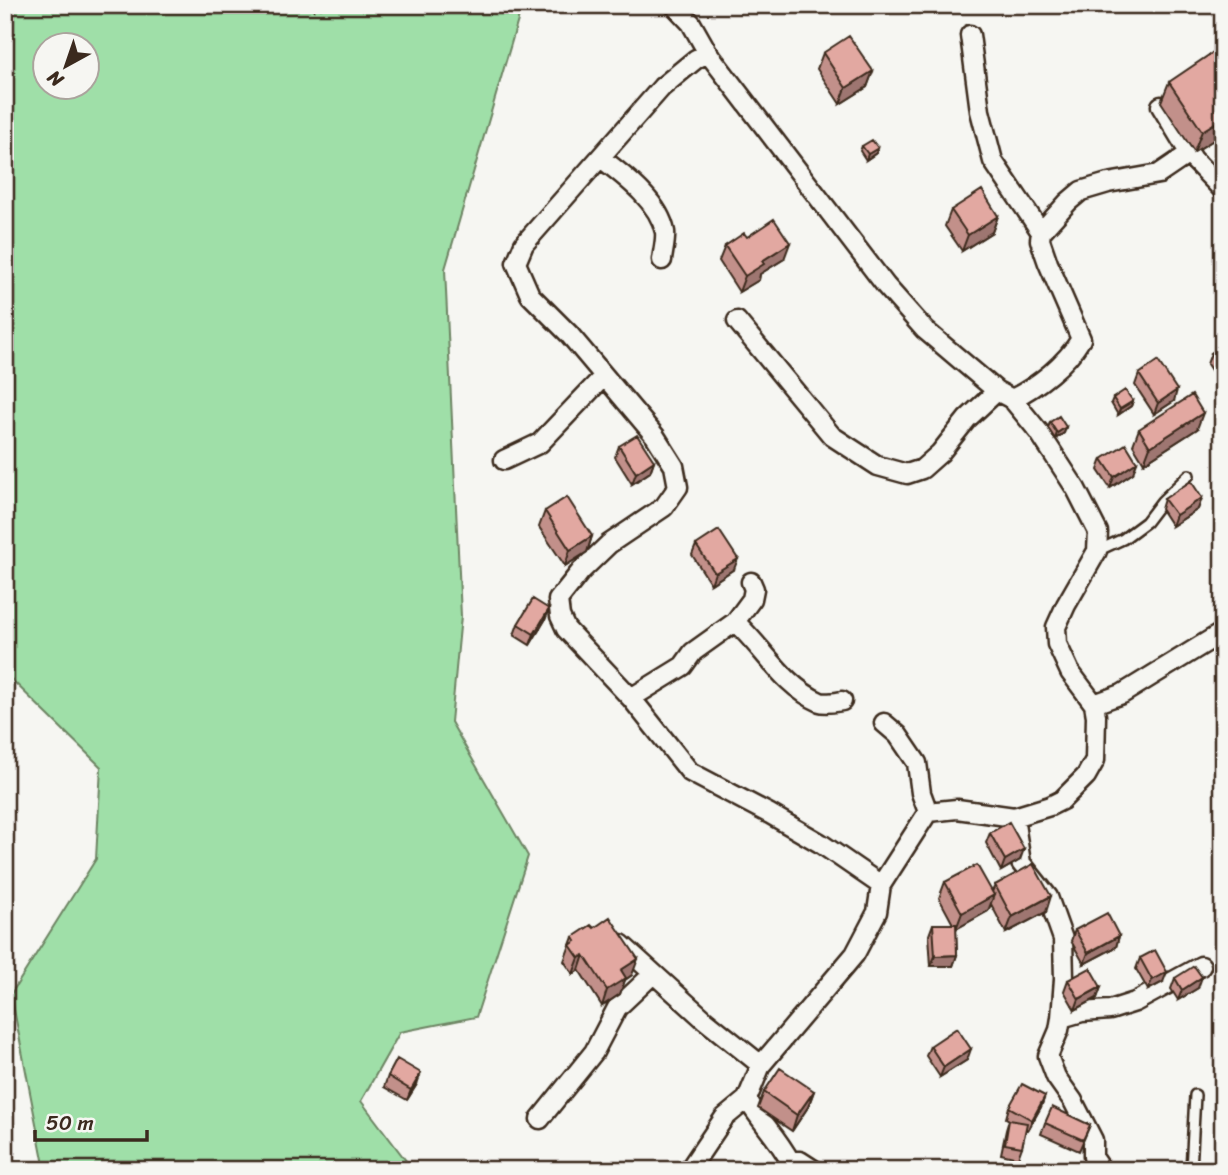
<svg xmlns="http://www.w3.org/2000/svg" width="1228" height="1175" viewBox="0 0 1228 1175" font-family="Sriracha,sans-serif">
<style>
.green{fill:#9fdfa8;stroke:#6d8463;stroke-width:2;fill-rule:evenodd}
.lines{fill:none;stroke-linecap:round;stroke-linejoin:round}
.lane-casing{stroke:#3b2a1e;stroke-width:14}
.street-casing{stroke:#3b2a1e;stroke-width:23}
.path{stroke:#3b2a1e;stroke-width:2.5;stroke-dasharray:2 5;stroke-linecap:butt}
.lane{stroke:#f6f6f2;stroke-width:9}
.street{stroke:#f6f6f2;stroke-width:18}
.wall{fill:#c2908a;stroke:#3b2a1e;stroke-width:2}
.shaded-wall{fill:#9e7671;stroke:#3b2a1e;stroke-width:2}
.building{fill:#e2a8a1;stroke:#3b2a1e;stroke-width:2}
</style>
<rect width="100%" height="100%" fill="#f6f6f2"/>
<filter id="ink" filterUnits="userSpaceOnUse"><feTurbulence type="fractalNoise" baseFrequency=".0143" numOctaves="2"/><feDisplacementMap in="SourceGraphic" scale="14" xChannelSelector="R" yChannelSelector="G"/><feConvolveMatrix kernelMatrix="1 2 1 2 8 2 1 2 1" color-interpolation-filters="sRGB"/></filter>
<g filter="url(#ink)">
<!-- green -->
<path class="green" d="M5,5H520L518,20L445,269L461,616L451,722L528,856L476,1017L400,1032L361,1101L413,1170H45L11,994L96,859L101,767L5,673ZM46,46H88V88H46Z"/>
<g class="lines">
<defs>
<path id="lane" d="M1097,551L1123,539L1146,522L1162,501L1189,475
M1191,1170L1195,1095"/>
<path id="street" d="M674,5L691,23L708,53
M970,35L980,111L993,161L1041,232
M1161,106L1193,159L1223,190
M601,158C624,176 659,201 665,232C666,240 663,251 662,260
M737,321L832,436L878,466L907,474L922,469L940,453L967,419L997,391
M1012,399C1038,386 1066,364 1081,339L1048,263L1040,240L1041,232L1068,202L1081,191L1108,183L1159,174L1190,153
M504,460L540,443L604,376
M735,622C763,647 783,686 820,702C826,704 836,702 842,701
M631,698L683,666L693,652L735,622L752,599L754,589L751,582
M1094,704L1122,694L1223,632
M884,723L898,735L917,763L921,793L928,812
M1014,817L1021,863L1048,897L1063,939L1064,979L1061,1018L1059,1030L1048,1056L1056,1077L1073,1101L1093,1140V1157L1102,1170
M621,944L705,1020L761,1065
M1061,1018L1082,1012L1110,1010L1135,1002L1201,966
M540,1119L594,1052L617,1008L652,975
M790,1161H800L814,1170
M689,1170L724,1118L747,1099
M789,1170L790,1161C778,1138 760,1121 747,1099L761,1065L855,954L877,912L881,885L928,812L957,809L1014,817L1050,806L1062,800L1086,776L1095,760L1096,716L1094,704L1070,672L1057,644L1056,627L1066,605L1097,551L1098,532L1076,489L1039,432L1012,399L997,391L925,330L886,286L708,53L696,59L662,87L524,244L516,263L530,295L569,334L655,436L674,466L678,487L664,507L609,544L581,571L558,600L560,616L566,629L631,698L690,772L770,814L820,843L881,885"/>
</defs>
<!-- lane casing -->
<use href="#lane" class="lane-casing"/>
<!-- street casing -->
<use href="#street" class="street-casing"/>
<!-- path -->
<path class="path" d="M300,5L314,10L334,5"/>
<!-- lane -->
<use href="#lane" class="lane"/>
<!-- street -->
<use href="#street" class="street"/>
</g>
<!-- wall -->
<path class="wall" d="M823,53L873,71L867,87L840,104L817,69Z
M1169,82L1223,134L1194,152L1161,102Z
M862,146L878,148L876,153L866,160L860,151Z
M951,210L998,216L992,232L962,251L945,226Z
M747,237L784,259L760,274L759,280L739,292L719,261L725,246Z
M1223,346V379L1219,382L1207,364L1211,353Z
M1139,374L1174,401L1154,414L1135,385Z
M1113,398L1133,401L1131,406L1118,415L1111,403Z
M1050,422L1066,427L1064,433L1055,439L1048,428Z
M1139,429H1197L1144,463L1133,445Z
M619,446L654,461L650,472L632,484L615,457Z
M1102,459L1133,473L1110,488L1098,470Z
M1202,498L1198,509L1172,526L1161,509L1164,499Z
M545,511L592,536L587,552L565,566L539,527Z
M696,545L734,569L711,584L692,555Z
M549,609L545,620L530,645L514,635L518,624Z
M990,833L1020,860L1001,871L986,843Z
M945,882L992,892L995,885L1046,912L1006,933L991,904L988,911L956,929L957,955L953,966H931L929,935L933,924H953L939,898Z
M1075,930L1119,936L1116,947L1084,964L1071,941Z
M573,937L632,975L625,980L620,994L602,1006L579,970L573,974L564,961Z
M1140,958L1163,982L1148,990L1136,969Z
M1175,978L1198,988L1178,1000L1171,989Z
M1068,980L1101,987L1097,998L1075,1010L1064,991Z
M930,1046L967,1060L940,1077L926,1056Z
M388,1076L417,1084L407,1100L384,1087Z
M814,1091L808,1107L792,1131L758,1108L764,1092Z
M1045,1096L1041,1107L1028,1130L1026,1129L1022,1147L1018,1158L1001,1154L1006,1130L1009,1120L1006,1118L1009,1107Z
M1045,1123L1090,1125L1079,1151L1041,1134Z"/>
<!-- shaded-wall -->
<path class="shaded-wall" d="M873,71L867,87L840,104L846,88Z
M1223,118V134L1194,152L1202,131Z
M878,148L876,153L866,160L868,154Z
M998,216L992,232L962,251L968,235Z
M790,243L784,259L760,274L759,280L739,292L745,276L762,261Z
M1177,390L1174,401L1154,414L1158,403Z
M1133,401L1131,406L1118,415L1120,409Z
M1203,413L1197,429L1144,463L1150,447Z
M1066,427L1064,433L1055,439L1057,433Z
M654,461L650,472L632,484L636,473Z
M1137,462L1133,473L1110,488L1114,477Z
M1202,498L1198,509L1172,526L1176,515Z
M592,536L587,552L565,566L570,550Z
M738,559L734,569L711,584L715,573Z
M549,609L545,620L530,645L534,634Z
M1024,849L1020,860L1001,871L1005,860Z
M994,895L988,911L956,929L962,913Z
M1051,896L1046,912L1006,933L1012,917Z
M1119,936L1116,947L1084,964L1088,953Z
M584,955L579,970L573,974L579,958Z
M957,955L953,966H931L935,956Z
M638,959L632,975L625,980L620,994L602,1006L607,990L621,970Z
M1167,972L1163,982L1148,990L1152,980Z
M1202,977L1198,988L1178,1000L1182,990Z
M1101,987L1097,998L1075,1010L1079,999Z
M971,1049L967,1060L940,1077L944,1067Z
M421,1073L417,1084L407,1100L411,1090Z
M814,1091L808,1107L792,1131L797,1115Z
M1045,1096L1041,1107L1028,1130L1032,1120Z"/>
<!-- building -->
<path class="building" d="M849,36L873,71L846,88L823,53Z
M1215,51L1223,63V118L1202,131L1169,82Z
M872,140L878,148L868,154L862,146Z
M982,190L998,216L968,235L951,210Z
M774,219L790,243L762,261L764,264L745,276L725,246L744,233L747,237Z
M1223,346V371L1211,353Z
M1158,361L1177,390L1158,403L1139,374Z
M1125,390L1133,401L1120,409L1113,398Z
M1192,395L1203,413L1150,447L1139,429Z
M1059,416L1066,427L1057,433L1050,422Z
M637,435L654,461L636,473L619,446Z
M1126,444L1137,462L1114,477L1102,459Z
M1191,481L1202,498L1176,515L1164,499Z
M567,497L592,536L570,550L545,511Z
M719,530L738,559L715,573L696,545Z
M533,599L549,609L534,634L518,624Z
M1009,822L1024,849L1005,860L990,833Z
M1033,864L1051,896L1012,917L995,885Z
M977,865L994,895L962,913L945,882Z
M1107,913L1119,936L1088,953L1075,930Z
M610,917L638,959L621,970L626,978L607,990L584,955L579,958L570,945L576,941L573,937L591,925L594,928Z
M933,924H956L957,955L935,956Z
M1155,950L1167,972L1152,980L1140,958Z
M1194,966L1202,977L1182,990L1175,978Z
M1090,968L1101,987L1079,999L1068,980Z
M957,1028L971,1049L944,1067L930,1046Z
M397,1059L421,1073L411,1090L388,1076Z
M780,1068L814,1091L797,1115L764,1092Z
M1022,1084L1045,1096L1032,1120L1009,1107Z
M1052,1107L1090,1125L1083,1140L1045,1123Z
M1009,1120L1027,1123L1022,1147L1005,1144Z"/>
</g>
<!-- margin -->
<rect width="1228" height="1175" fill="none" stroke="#f6f6f2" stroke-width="28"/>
<rect x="14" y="14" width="1200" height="1147" fill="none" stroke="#3b2a1e" stroke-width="2.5" filter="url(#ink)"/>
<!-- north arrow -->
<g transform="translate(66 66) rotate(220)"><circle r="33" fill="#f6f6f2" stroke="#aba49d" stroke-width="2"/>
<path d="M0-5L12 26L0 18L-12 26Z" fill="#3b2a1e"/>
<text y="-10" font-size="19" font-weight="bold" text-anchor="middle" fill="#3b2a1e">N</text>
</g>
<!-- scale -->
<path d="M35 1130v10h112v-10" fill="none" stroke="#3b2a1e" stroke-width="3.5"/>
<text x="46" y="1130" font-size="21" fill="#3b2a1e" stroke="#f6f6f2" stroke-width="5" paint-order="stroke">50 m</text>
</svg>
